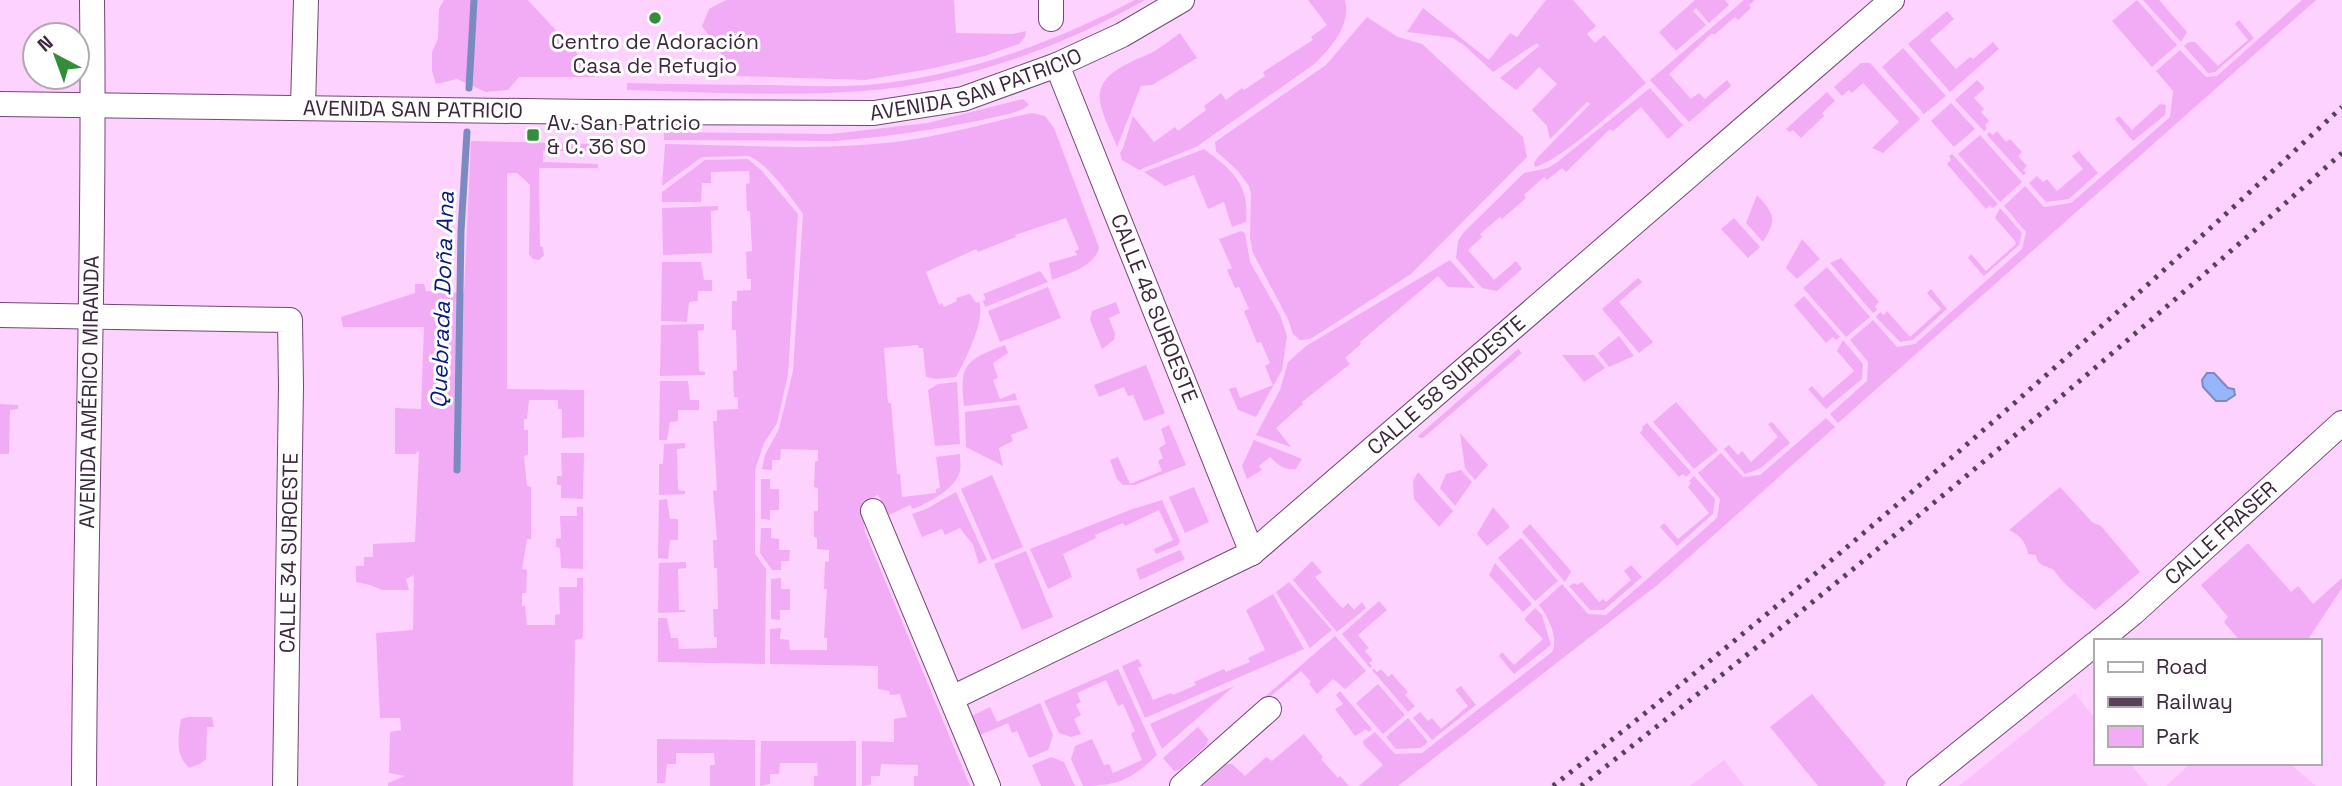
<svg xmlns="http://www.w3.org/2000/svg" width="2342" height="786" viewBox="0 0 2342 786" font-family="'Space Grotesk',sans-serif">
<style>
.built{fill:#fac0fc}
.green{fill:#f2acf5}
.water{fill:#96b5fa;stroke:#7b8ac1;stroke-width:2}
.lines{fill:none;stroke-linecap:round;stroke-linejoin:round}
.stream{stroke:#7b8ac1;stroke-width:7}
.minor-casing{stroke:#744676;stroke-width:26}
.minor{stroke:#fff;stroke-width:24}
.rail{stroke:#59415a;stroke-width:5;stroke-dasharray:3.5 7;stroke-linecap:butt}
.poi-dot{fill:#338d3d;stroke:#fff;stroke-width:2.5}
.labels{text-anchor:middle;stroke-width:6;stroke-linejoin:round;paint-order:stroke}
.poi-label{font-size:21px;fill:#3b273c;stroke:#fff}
.street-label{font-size:21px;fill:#3b273c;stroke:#fff}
.water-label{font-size:23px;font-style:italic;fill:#061b7b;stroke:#fff}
</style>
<rect width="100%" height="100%" fill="#fdd2fe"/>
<!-- built -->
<path class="built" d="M2075,693L2095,719V763H2130L2148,786H1959Z
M1724,760L1744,786H1690Z
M2191,763H2289L2316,786H2166Z"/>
<!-- green -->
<path class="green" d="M444,0H528L592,70L595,77H519L508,90L486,92L457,79L436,84L432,71V52L438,39L439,9Z
M726,0H954L956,33L1012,34L1026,31L1025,37L1019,44L985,56L930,69L865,80L737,76L702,26L709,9Z
M1135,0H1145C1059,48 962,84 862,91C784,97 705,92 627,90V83C675,84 723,85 771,85C803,86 835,87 867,85C960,77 1053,43 1135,0Z
M1308,0H1345C1352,24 1330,50 1313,65L1196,147L1139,170L1122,160L1120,153L1123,148L1133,116L1154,142L1175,127L1178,131L1206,110L1204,106L1221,93L1226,100L1242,88L1244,90L1265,76L1263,72L1313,40L1311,37L1327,25Z
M1546,0H1573L1596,26L1587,34L1595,43L1604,35L1646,83C1622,103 1561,161 1535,167L1534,163L1538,157L1590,104L1587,102L1550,139L1547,126L1532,110L1557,84L1539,67L1516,90L1500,78L1539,46L1537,43L1493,72L1464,45L1453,38L1407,32L1423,8L1489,60L1510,33L1517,37Z
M1695,0H1725L1729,5L1709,23L1696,8L1693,11L1706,25L1676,51L1659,32Z
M1744,0H1755L1749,5L1751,8L1738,20L1735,17L1714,35L1712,33L1669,74L1691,99L1699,93L1705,99L1727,80L1731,86L1689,122L1650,80Z
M2137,0L2177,45L2152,67L2112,21Z
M2143,0H2159L2187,32L2181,42Z
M2302,0H2316L1838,423L1830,414L1867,381L1868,362L1850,340L1873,320L1897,347L1915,344L2022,249L2026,232L2004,206L2025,186L2044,207L2071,203L2170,117L2173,91L2156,71L2180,50L2206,77L2217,76Z
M1947,11L1954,19L1930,40L1956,69L1970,57L1973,59L1993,42L1999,49L1950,92L1908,44Z
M1367,17L1398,37L1422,44L1523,137L1527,157L1411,274L1323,331L1310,339L1300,340L1293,334L1288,319L1253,253L1250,238L1251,194L1249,186L1238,171L1216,151L1215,142L1326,65Z
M2239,20L2254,38L2215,72L2208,73L2184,46L2189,42H2195L2218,66L2248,40L2235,24Z
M1180,33L1197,58L1152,85L1141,86L1117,147C1112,133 1102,116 1100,101C1096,72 1133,62 1153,52C1162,46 1171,40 1180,33Z
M1903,48L1946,96L1924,114L1882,67Z
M1861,63H1870L1920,119L1883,153L1872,148L1899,122L1863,83L1852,93L1849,90L1842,96L1834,87Z
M1977,80L1985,88L1974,98L1984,109L1981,112L1989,121L1985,125L1987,129L1984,131L1955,100Z
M1650,88L1683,125L1668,139L1641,107L1613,131L1610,129L1566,172L1562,168L1547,180L1544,177L1524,195L1526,198L1502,219L1500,217L1480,234L1482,237L1468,250L1494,280L1516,261L1522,269L1497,291L1482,288L1456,258L1458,241L1464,232L1524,173L1548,168L1556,163Z
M1827,92L1835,101L1822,113L1824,116L1822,118L1801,138L1793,130L1790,132L1786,129Z
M1023,99L1029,105C1016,115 997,116 982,120C933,130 885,137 835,141L664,140V132L831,134L928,123Z
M1951,103L1975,129L1954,147L1931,121Z
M2160,104L2166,105L2165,115L2133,141L2115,119L2119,116L2132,130Z
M1032,113L1045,116L1054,128L1099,247C1095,267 1069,273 1052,280L1049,263L1077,255L1075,251L1079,249L1066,218L1015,235L1016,237L978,252L976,249L926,272L939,305L942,303L944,307L957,301L956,298L970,294L976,303L979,302C986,319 965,361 956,377L937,379L926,377L923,348H919L918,345L884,348L888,403H891L897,474H900L902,497L936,493V489L940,488L936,457L960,454C960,459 961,466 960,471C956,489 928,503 913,509L910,505L889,515L878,495L862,502L865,532L970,786H914V776H918V765L881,764L880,776H871V785L862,786V741L894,742V719L907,717L900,694L890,695L889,691L878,689V666L770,664V629L781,628L780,639L789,640L790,650H827V638H824L827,589H824L825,562L829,561V550L817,549V538L814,537V511H818V488L814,487L815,462L818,461V450L781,449L780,460H772V470L762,469L765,455L779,429L793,371L803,214C792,198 767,163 749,156L702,157L662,186L665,144C741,145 820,151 895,142C942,136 986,123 1032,113Z
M1997,131L2006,142L2010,139L2022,152L2018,156L2027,166L2023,170L2026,173L2023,175L1987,135L1989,132L1993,135Z
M1980,135L2022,182L2000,202L1958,154Z
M471,141L598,144V151H543V162L598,164V168H539L540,246L543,247L544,255L539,260L533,259L529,254L530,185L517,173H507V389L584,390V437L562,438V409H558V400H529L527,419H524V430H528V455L524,456L527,486L531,487V539H527L522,569L527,570L526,593H522V606H525L527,625H555V615L560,614L559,587H577V578H583V636L581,639L575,640L573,786H388V783L405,776L389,773L390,732L401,730L400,718H380L376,633L413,630L414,575L406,579L409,590H382L370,585L356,582V566H364V557H373V544L415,542L419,451L415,454H395V408L421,409L424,327H343L341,317L415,293V284H424L426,291L464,293Z
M1204,149C1232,170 1250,184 1246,222L1232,227L1224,202L1208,209L1194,175L1165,186L1144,172Z
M2079,151L2098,173L2069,199L2046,202L2029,183L2037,176L2043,182L2047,179L2057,191L2083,169L2072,156Z
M1952,154L1998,204L1993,208L1990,205L1986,209L1947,164L1951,160L1949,156Z
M748,159L762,171L798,214L788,375L777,423L764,443L755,470V554L766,569L765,664L658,662V618H667L671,638H678L679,649L717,648V637H714L713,609H718L717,568H714L713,540H717L713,491L717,490L713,421H717V410L738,409V397H734L733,371L737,370L736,330H732V301H737V291L751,290V279H747L746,252L752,251L750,211H747L746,184L750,183L749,171L711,172V183H702L701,202H662V192L705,160Z
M1757,195C1775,215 1777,219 1763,242L1746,223Z
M718,206V210L711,211L712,253L663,255L662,208Z
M2000,208L2022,233L2019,245L1984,276L1968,258L1971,254L1986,271L2016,244L2015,241L1995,218Z
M1734,218L1760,247L1748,258L1721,229Z
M1241,231L1245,233L1250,262L1280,315L1287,336L1282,370L1256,417L1238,410L1229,389L1236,387L1240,398L1273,385L1265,366L1270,363L1261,342L1257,343L1244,311L1249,309L1239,287L1235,288L1227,270L1232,268L1219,239Z
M1802,239L1820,259L1797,279L1786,268Z
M1841,258L1879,302L1875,306L1877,310L1873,313L1830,263Z
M1450,260L1475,288L1448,287L1438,276L1360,342L1361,344L1345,358L1350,364L1302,402L1303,404L1276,428L1291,447L1256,435L1280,390L1288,362L1306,346Z
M662,262H701L704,280H712V291H698V301L689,302L687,322L661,321Z
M1827,267L1870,317L1846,337L1803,288Z
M1040,271L1048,282L985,307L983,301L986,299L983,294Z
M1638,278L1642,282L1619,302L1653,342L1639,353L1602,309Z
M1048,287L1061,318L1000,342L988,311Z
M1931,289L1947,309L1913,340L1900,342L1876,317L1880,312L1884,315L1887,311L1910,337L1941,309L1927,293Z
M1804,296L1840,337L1836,340L1833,337L1826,343L1794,305Z
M1116,302L1120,313L1109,318L1115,334L1114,340L1102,349L1090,320L1092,311Z
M704,324V330L698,331L699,371L705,372V375L660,376L661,325Z
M1619,336L1634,356L1609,367L1598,353Z
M1843,340L1863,364L1862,379L1826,409L1808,389L1812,386L1823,398L1854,371L1837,351Z
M1005,345L1008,353L993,363L998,378L993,380L1000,399L1015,393L1017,400L964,406C959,363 966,360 1005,345Z
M1518,349L1522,353L1423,438H1420L1418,436Z
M1562,355H1594L1605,368L1584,382Z
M1146,365L1165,413L1144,421L1133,395L1128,396L1124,387L1099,397L1094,385Z
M660,381H688L690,400H699V410H678V421L670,422L667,440H659Z
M957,382L960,444L935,446L928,390L938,384Z
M1676,402L1718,450L1694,469L1653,422Z
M0,404L18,405V409L10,410L9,454H0Z
M1019,405L1028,428L1011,435L1013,441L999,448L1003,466L966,447L965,412Z
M1826,418L1835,427L1660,583L1398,786H1359L1383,765L1364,745L1363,741L1375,732L1395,754L1422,753L1552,652C1559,638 1548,616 1539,605L1562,584L1588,614L1606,615L1717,518L1720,499L1698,473L1721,453L1743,477L1760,475Z
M1772,422L1790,443L1761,468L1745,474L1724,449L1729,445L1738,455L1742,451L1751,462L1778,437L1768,424Z
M1647,423L1691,472L1686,477L1683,474L1679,477L1640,433L1643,429L1642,427Z
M1169,425L1186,465L1135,485H1123L1117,479L1110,460L1118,457L1130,484L1162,471L1158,461L1163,458L1159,448L1166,444L1161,429Z
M1460,433L1488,465L1475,480L1465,468Z
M1254,440L1302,459L1296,469C1284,471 1277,464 1270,457L1259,466L1262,470L1247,479L1242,466Z
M685,443V448L677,449L678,490L685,491V494L659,495V464H663L664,444Z
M561,453H584L583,499L561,498V485H557V476H562Z
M1461,470L1472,482L1455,506L1440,488L1446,474Z
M1418,472L1453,511L1439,527L1414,499L1413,481Z
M992,475L1023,547L992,560L961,489Z
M1694,476L1715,499L1713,514L1677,546L1660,527L1664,523L1678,539L1709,513L1688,487L1691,483L1689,481Z
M761,479H770V489H779V510H770V520L761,519Z
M1194,487L1209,522L1185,533L1169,497Z
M2060,487L2092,522L2101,526L2140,572L2095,610C2081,596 2064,586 2054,570C2045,565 2037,566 2036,555L2028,554C2026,542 2020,535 2009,530Z
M956,492L987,560L979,564L973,545L960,528L945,535L942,529L922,537L912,514L926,509Z
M667,499L670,519H678V540H670L668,559L658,558L659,500Z
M1162,500L1180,541L1178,545L1156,554L1154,549L1173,540L1159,510L1125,526L1123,523L1095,535L1096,538L1063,554L1072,577L1048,589L1030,549L1130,510Z
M577,507H583V569L561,568L560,548L556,547V539L561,538L560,516H577Z
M1493,507L1510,527L1487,546L1477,534Z
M1530,524L1571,571L1565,582L1522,532Z
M761,528H771V538L779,539V550H790L789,561H781V570H772L760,553Z
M1521,538L1558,581L1535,601L1498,558Z
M2248,543L2291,592L2298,586L2313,604L2342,578V588L2307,641H2240L2224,622L2228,617L2201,585Z
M1180,550L1185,559L1140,580L1136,569Z
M1026,551L1053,617L1022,630L994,564Z
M1312,561L1322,572L1315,577L1341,607L1343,608L1348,603L1354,610L1362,602L1366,608L1337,632L1293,580Z
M686,562V568L678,569L679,610H685V612L658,613L659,563Z
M1495,563L1532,604L1523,612L1489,575Z
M1631,565L1642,577L1604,610H1590L1569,586L1574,583L1577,585L1582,582L1599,602L1603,599L1606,602L1631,580L1624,571Z
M781,578V589H790V610H780V620L771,619V579Z
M1289,582L1332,630L1310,648L1276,592Z
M1273,594L1304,649L1145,718L1122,666L1138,659L1142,666L1138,668L1153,700L1171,693L1173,695L1196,685L1194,682L1224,669L1226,672L1250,662L1248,658L1265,650L1246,610Z
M1379,601L1387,610L1358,635L1369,648L1365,651L1373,660L1369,663L1372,666L1370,668L1342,634Z
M1535,608L1542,615L1551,645L1514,674L1499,656L1502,652L1514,665L1543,639L1525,620V618Z
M1335,636L1366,671L1345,689L1333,679L1317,694L1309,684L1311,682L1301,671L1271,696L1282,710L1276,715L1261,700Z
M1118,669L1157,755C1132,779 1118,786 1083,786L1071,759L1075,746L1092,739L1104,765L1109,764L1113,773L1142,760L1131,734L1135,731L1123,704L1118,706L1106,680L1077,693L1081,702L1076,705L1081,715L1074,719L1081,734L1071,737L1059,733L1044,701Z
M1374,669L1377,672L1381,669L1388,677L1392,674L1408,692L1405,695L1415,706L1408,712L1372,670Z
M1378,684L1405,715L1383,734L1356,703Z
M1234,686L1162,749L1150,724Z
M1461,686L1476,705L1432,740L1413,718L1420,712L1428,721L1432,718L1441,729L1468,706L1455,690Z
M1340,691L1372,729L1369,732L1366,729L1355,736L1335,709L1343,704L1336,695Z
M1812,694L1886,783L1883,786H1818L1770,727Z
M1040,703L1053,735L1048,750L1029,758L1017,731L1012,733L1008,723L978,736L970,717L990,707L997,722Z
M189,717H212L214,727H207L206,759L200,764L189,768C175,754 178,738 181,719Z
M1408,718L1428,742L1421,748L1396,749L1386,737Z
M1198,727L1208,739L1207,745L1179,770L1174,771L1163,758Z
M1304,734L1323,757L1321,759L1338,778L1340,776L1349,786H1202L1227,764H1232L1245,776L1266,757L1272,761Z
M657,739L755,740V786H710V765H715L714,753H676V764H667L665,783H657Z
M761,741H856V786H814V776H818L817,763H780L779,774H770V784L760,786Z
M1051,757L1064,762L1075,786H1041L1032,765Z"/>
<!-- water -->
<path class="water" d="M2207,373H2214L2228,388L2234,389L2235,395L2226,401H2216L2203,387L2202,380Z"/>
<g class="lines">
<!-- stream -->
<path class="stream" d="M469,88L474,0
M457,470L461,231L467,132"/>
<defs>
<g id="minor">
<path d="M1051,0V19"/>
<path id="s1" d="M1057,65L1252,553"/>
<path id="s2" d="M0,104L592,112L874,113L963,99L1057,65L1122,35L1182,0"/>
<path d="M303,107L306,0"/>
<path d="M0,315L290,320L291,386L285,786"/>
<path d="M873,511L988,786"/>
<path id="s3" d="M2099,641L2133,613L2342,423"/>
<path id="s4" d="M952,698L1252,553L1892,0"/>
<path id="s5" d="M84,786C85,524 95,262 92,0"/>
<path d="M1182,786L1269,709"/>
<path d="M1919,786L2095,644"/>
</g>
</defs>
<!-- minor casing -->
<use href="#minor" class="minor-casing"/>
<!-- minor -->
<use href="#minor" class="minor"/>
<!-- rail -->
<path class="rail" d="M1553,786C1827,572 2088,343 2342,107
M1581,786C1841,583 2095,373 2342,153"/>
</g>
<!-- markers -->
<g class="poi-dot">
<circle cx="655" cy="18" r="7"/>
<rect x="526" y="128" width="14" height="14" rx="3.5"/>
</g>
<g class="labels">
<!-- poi labels -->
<g class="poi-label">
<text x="655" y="49">Centro de Adoración<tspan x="655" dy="24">Casa de Refugio</tspan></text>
<text x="547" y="130" text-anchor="start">Av. San Patricio<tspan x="547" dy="24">&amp; C. 36 SO</tspan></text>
</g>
<!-- street labels -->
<g class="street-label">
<text dy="7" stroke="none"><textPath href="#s2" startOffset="980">AVENIDA SAN PATRICIO</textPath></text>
<text dy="7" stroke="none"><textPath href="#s2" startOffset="413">AVENIDA SAN PATRICIO</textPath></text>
<text dy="7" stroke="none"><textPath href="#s1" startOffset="262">CALLE 48 SUROESTE</textPath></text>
<text dy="7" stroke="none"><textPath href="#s4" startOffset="590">CALLE 58 SUROESTE</textPath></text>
<text dy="7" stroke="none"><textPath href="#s5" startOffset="394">AVENIDA AMÉRICO MIRANDA</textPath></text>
<text dy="7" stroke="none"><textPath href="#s3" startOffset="163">CALLE FRASER</textPath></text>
<text transform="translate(289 553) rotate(-89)" y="7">CALLE 34 SUROESTE</text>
</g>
<!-- water labels -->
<g class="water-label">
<text transform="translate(442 300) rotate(-88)" y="8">Quebrada Doña Ana</text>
</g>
</g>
<!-- legend -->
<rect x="2094" y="639" width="228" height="126" fill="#ffffff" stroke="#b1a9b1" stroke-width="2"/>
<rect x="2108" y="662" width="35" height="10" fill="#ffffff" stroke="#b1a9b1" stroke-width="2"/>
<text x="2156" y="674" font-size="21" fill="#3b273c">Road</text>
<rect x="2108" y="697" width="35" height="10" fill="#59415a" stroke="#b1a9b1" stroke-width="2"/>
<text x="2156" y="709" font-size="21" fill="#3b273c">Railway</text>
<rect x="2108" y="726" width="35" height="21" fill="#f2acf5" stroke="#b1a9b1" stroke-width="2"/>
<text x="2156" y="744" font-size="21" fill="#3b273c">Park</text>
<!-- north arrow -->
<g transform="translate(56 56) rotate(319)"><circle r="33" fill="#ffffff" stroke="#b1a9b1" stroke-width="2"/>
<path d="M0-5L12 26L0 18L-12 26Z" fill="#338d3d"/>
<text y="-10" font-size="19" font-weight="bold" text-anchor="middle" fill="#3b273c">N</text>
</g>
</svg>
